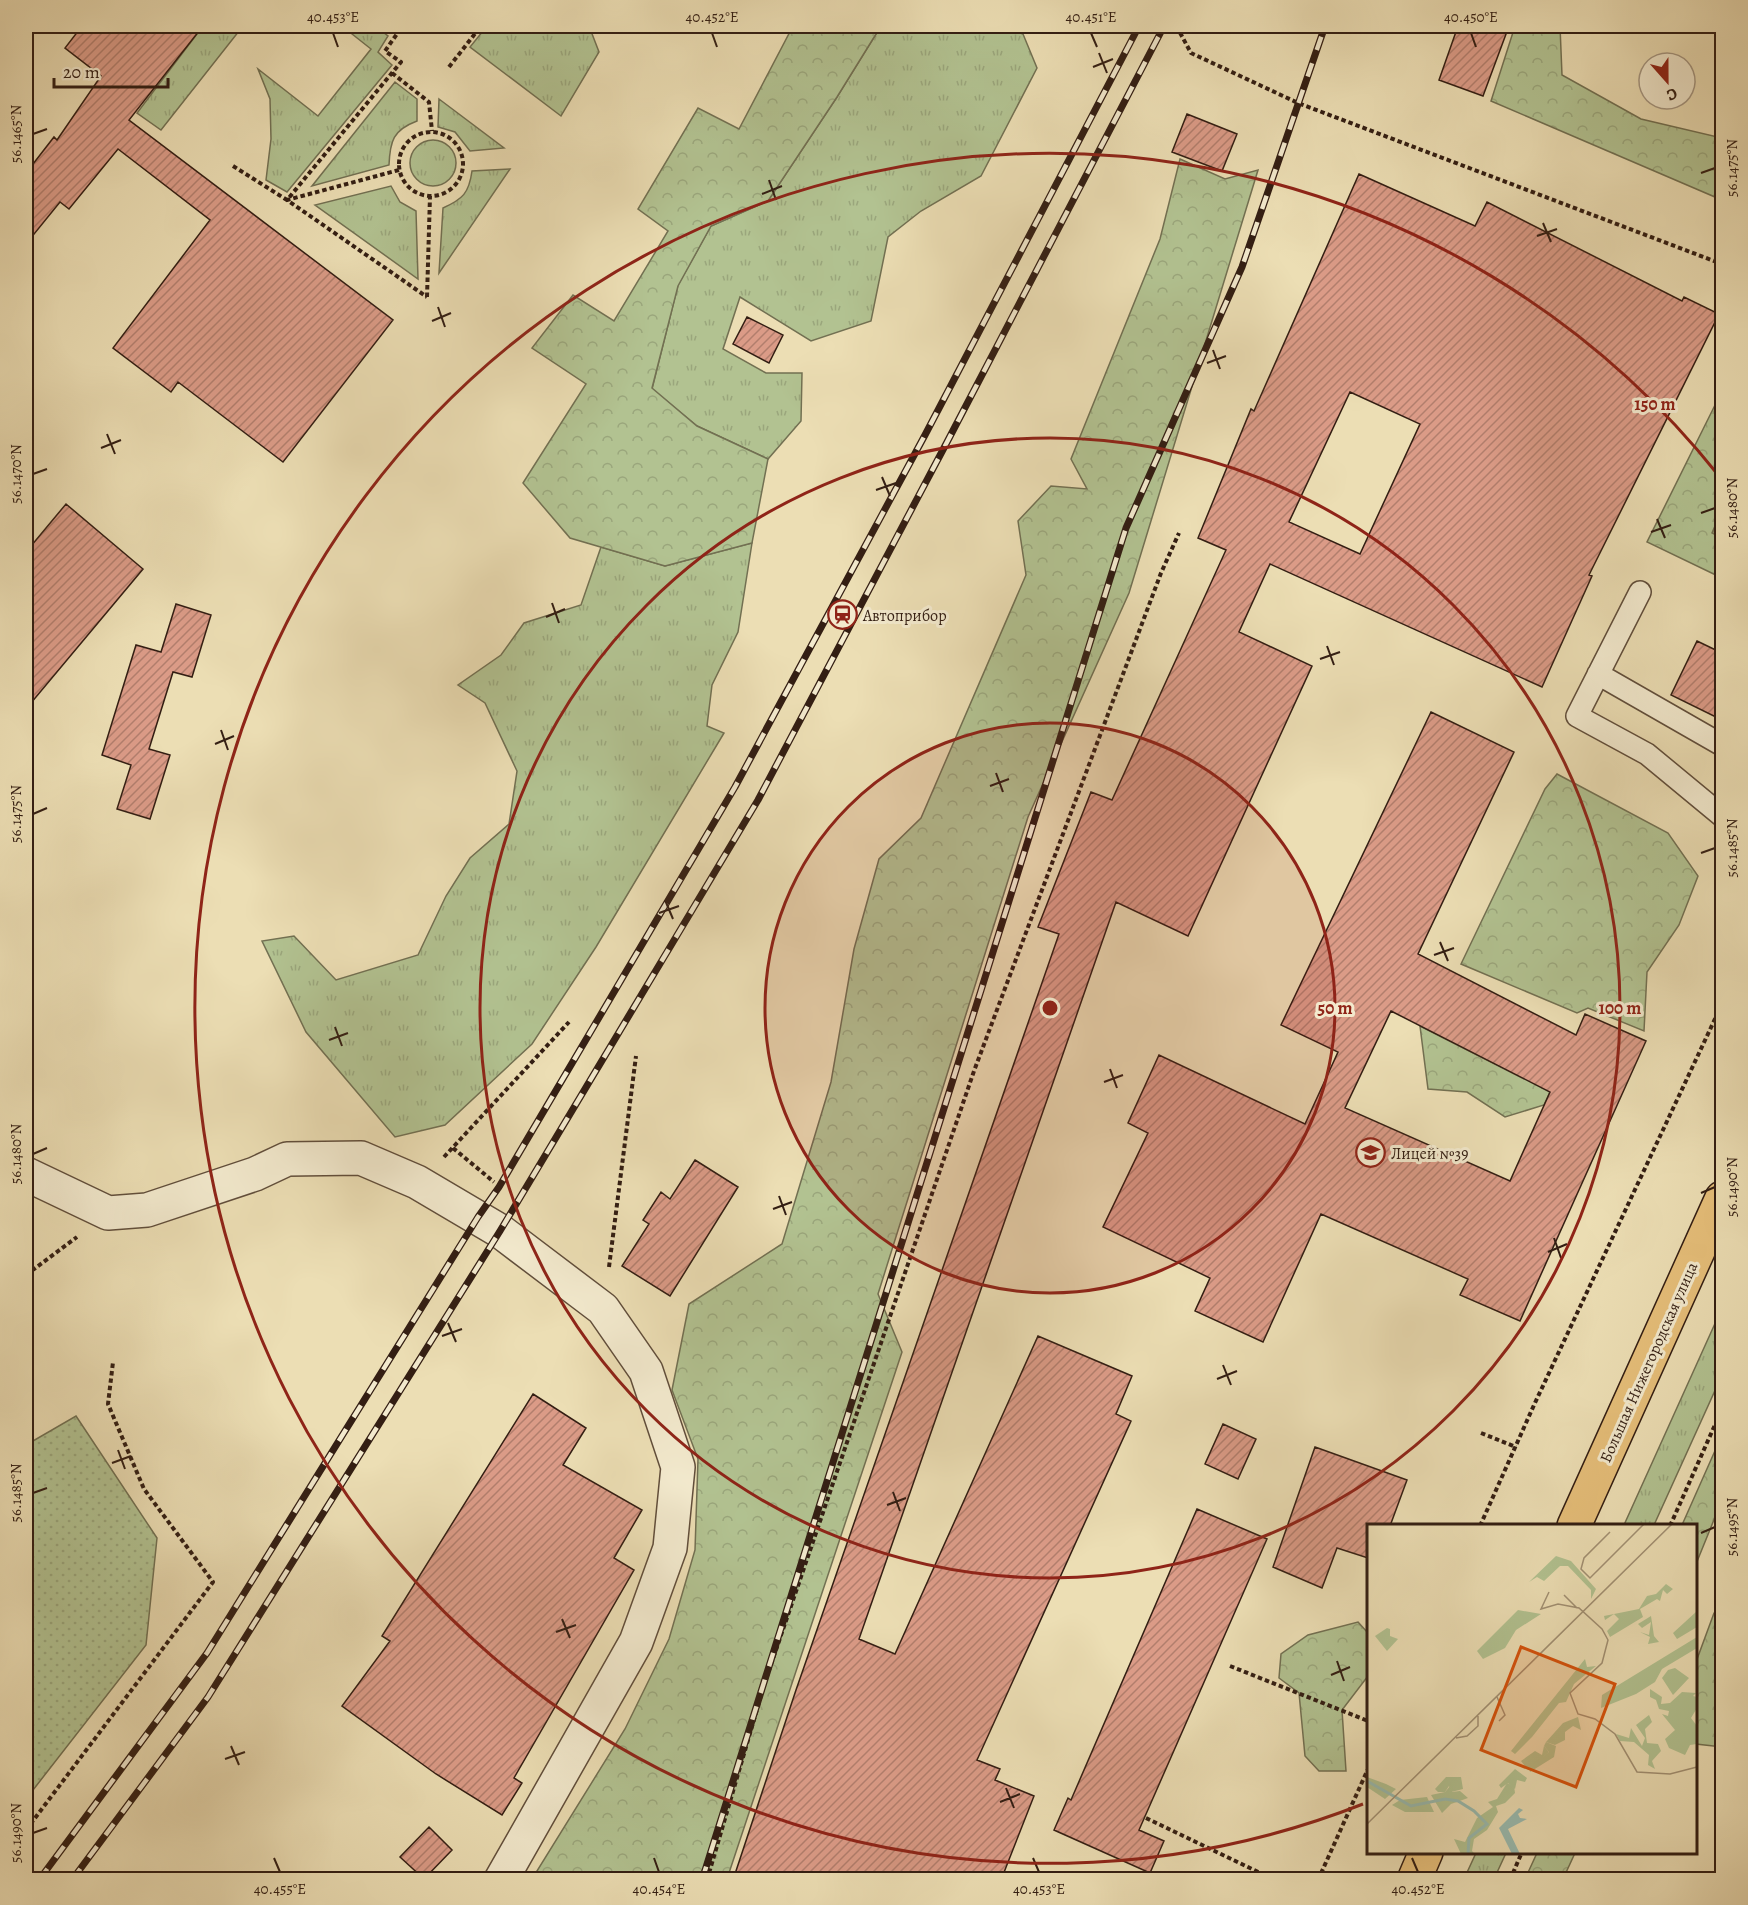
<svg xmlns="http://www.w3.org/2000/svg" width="1748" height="1905" viewBox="0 0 1748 1905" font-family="Alegreya,serif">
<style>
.grass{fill:url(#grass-tufts);stroke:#727052;stroke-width:1.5}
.forest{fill:url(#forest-crowns);stroke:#727052;stroke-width:1.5}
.garden{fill:url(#garden-dots);stroke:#727052;stroke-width:1.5}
.building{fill:url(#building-hatch);stroke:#331e13;stroke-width:1.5;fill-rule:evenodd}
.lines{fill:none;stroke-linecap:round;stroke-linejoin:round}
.service-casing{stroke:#614e3b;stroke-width:24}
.minor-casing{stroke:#614e3b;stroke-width:36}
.primary-casing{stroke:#331e13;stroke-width:36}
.path{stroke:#331e13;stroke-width:4;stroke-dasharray:4.5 3;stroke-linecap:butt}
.service{stroke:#f3eace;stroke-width:21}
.minor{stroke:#f3eace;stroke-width:33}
.primary{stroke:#e6bf7a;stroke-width:33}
.rail-casing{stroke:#331e13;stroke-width:7}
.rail{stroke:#f3eace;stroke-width:4.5;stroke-dasharray:14;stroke-linecap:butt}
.ticks{fill:none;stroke:#331e13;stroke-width:2}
.ring{fill:none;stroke:#8f2418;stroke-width:3}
.labels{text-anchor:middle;stroke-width:6;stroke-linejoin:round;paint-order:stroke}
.poi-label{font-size:16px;fill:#331e13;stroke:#f3eace;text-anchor:start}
.street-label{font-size:16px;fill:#331e13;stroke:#f3eace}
.inset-river{fill:none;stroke:#99bcb1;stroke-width:3}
.inset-road{fill:none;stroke:#a29174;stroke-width:1.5}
.view{fill:#d6530d;fill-opacity:0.15;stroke:#d6530d;stroke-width:3}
.inset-edge{fill:none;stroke:#331e13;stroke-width:3}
.centre{fill:#8f2418;stroke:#f3eace;stroke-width:3}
.ring-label{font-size:18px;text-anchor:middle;font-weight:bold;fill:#8f2418;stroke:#f3eace;stroke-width:6;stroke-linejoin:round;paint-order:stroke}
.neatline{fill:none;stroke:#331e13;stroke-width:2}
.ticks-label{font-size:15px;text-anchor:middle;fill:#331e13}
</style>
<defs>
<pattern id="grass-tufts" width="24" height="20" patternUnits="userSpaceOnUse" patternTransform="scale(1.5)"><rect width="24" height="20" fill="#b2c291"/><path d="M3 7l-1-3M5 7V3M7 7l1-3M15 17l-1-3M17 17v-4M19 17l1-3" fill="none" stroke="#9aa67c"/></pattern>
<pattern id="forest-crowns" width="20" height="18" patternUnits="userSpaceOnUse" patternTransform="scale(1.5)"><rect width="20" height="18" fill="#b2c291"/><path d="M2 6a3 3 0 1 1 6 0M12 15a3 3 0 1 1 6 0" fill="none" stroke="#9aa67c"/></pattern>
<pattern id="garden-dots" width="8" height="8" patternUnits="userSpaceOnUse" patternTransform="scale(1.5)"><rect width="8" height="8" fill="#b2c291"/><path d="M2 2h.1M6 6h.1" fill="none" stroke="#9aa67c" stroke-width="1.8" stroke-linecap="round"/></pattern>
<pattern id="building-hatch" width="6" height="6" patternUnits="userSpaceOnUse" patternTransform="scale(1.5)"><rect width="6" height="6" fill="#db9b87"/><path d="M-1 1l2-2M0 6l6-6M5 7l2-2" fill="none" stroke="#b27e6d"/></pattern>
</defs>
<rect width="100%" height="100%" fill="#ecdeb4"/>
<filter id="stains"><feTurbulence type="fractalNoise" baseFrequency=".00333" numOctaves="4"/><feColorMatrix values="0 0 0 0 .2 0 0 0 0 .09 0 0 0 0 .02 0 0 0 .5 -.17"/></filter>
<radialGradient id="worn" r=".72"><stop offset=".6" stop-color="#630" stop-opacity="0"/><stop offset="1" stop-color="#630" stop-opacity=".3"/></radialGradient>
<!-- grass -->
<path class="grass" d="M203,26H243L161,130L137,113Z
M342,26H375L388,36L378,52L392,65L287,192L266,180L271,139L270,99L258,69L318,116L371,49Z
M487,26H589L599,52L561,116L470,47Z
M881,26H1002L1023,34L1037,68L981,176L921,211L888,237L871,321L811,341L740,297L723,349L766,373H802L801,421L768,459L697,426L652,389L678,285L711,226L768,201L837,97Z
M395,82L417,99V121C393,130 390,141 389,165L312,186Z
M439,99L504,148L470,151L455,132L438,127Z
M410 163a23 23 0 1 1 46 0a23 23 0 1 1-46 0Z
M510,169L439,273L443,208C463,199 469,193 472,171Z
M391,186L400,202L416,211L418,279L315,205Z
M1720,515L1722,516V538L1712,533Z
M752,543L738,632L712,685L707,726L724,733L596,947L532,1044L445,1125L395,1137L306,1032L262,941L294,936L336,980L418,955L446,896L470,858L509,824L517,771L485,703L458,685L501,655L524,623L581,605L601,547L665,566Z
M1722,1308V1375L1654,1525H1624Z
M1476,1853H1506L1494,1879H1464Z"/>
<!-- forest -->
<path class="forest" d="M793,26H881L837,97L768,201L711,226L678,286L652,388L697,426L768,459L752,543L665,566L570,538L523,483L586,384L532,348L573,295L614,321L668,231L638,209L698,108L739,129Z
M1515,26H1560L1562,75L1641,119L1722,138V200L1491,101Z
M1180,159L1225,179L1258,170L1129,593L1028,817L878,1294L902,1352L727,1879H532L625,1729L669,1639L695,1550L698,1459L672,1390L689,1304L782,1244L831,1082L854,949L879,859L921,818L1026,575L1018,521L1051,486L1087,489L1071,459L1160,239Z
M1722,391V510L1712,533L1722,538V578L1647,542Z
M1557,774L1668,833L1698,876L1679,925L1647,972L1644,1031L1588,1008L1577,1013L1461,964L1545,789Z
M1420,1026L1524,1079L1567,1056L1544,1105L1505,1117L1467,1092L1428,1089Z
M1722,1435V1500L1696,1564V1526L1682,1525Z
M1722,1610V1747L1696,1744V1662L1714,1613Z
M1358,1622L1368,1633V1676L1342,1710L1346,1771H1319L1305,1756L1299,1693L1279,1678L1281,1654L1308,1635Z
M1537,1853H1575L1563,1879H1525Z"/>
<!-- garden -->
<path class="garden" d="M76,1416L157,1538L146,1645L26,1799V1445Z"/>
<!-- building -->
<path class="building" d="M82,26H203L129,120L393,320L283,462L178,382L171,392L113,348L210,220L118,149L69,209L60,202L26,244V173L54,137L57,140L101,76L65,48Z
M1458,26H1509L1483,96L1439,80Z
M1187,114L1237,134L1222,171L1172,152Z
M1359,174L1475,226L1487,202L1682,301L1684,297L1719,314L1589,575L1592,576L1542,687L1270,564L1239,632L1312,666L1188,936L1116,902L859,1639L895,1654L1038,1336L1132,1376L1116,1414L1131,1421L977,1760L1000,1769L995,1780L1034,1796L1001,1880H733L796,1690L1059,934L1038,927L1091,792L1112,800L1226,550L1198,538L1251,409L1254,411ZM1350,392L1420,424L1360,554L1289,522Z
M747,317L783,335L769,363L733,344Z
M66,504L143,569L26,709V552Z
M176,604L211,615L192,677L173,672L149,749L170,755L150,819L117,809L131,765L102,755L136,645L161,652Z
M1697,641L1722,653V720L1671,695Z
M1431,712L1514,752L1418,954L1576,1035L1585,1014L1646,1041L1520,1321L1460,1295L1468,1279L1321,1214L1263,1342L1195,1311L1210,1278L1103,1227L1148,1133L1128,1123L1159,1055L1305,1124L1338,1052L1281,1025ZM1391,1011L1550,1092L1510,1181L1345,1108Z
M695,1160L738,1187L670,1296L622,1266L649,1224L643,1220L661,1192L670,1199Z
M533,1394L586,1428L563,1465L642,1510L614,1558L634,1570L514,1778L522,1783L502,1815L436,1774L342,1706L390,1641L382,1636Z
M1223,1424L1256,1439L1238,1479L1205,1464Z
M1315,1447L1407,1480L1390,1526H1368V1558L1337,1548L1322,1588L1273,1567Z
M1197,1509L1267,1539L1139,1830L1164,1841L1150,1873L1054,1830L1068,1798L1071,1800Z
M429,1827L452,1850L424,1879L400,1857Z"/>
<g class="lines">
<defs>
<path id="service" d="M1640,592L1577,716L1647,754L1722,816
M1598,674L1722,745"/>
<path id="minor" d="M26,1174L108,1213L147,1210L255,1174L287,1159L361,1158L417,1182L500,1231L603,1309L646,1371L678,1467L670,1548L636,1642L501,1880"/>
<path id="primary" d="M1574,1526L1722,1198
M1414,1880L1426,1852"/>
</defs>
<!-- service casing -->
<use href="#service" class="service-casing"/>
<!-- minor casing -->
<use href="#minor" class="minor-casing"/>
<!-- primary casing -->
<use href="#primary" class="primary-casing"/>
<!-- path -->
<path class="path" d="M644,26L646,27
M1179,26L1178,29L1191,53L1298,103L1722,264
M449,67L481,26
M392,73L429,102L432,131
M399 164a32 32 0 1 1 64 0a32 32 0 1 1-64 0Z
M233,166L287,200L401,62L385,51L399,31
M399,170L287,200L427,297
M427,297L430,196
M453,1148L494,1182
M444,1157L569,1022
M609,1267L636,1056
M26,1275L77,1237
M1481,1433L1516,1447
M1480,1526L1534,1405L1722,1004
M1670,1526L1722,1409
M1230,1666L1368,1721
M1146,1818L1275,1880
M26,1830L213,1582L144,1489L108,1404L113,1362
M707,1880L765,1682L974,1071L1161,573L1179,533
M1318,1880L1368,1769
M1510,1880L1522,1852"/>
<!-- service -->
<use href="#service" class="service"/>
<!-- minor -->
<use href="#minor" class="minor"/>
<!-- primary -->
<use href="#primary" class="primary"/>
<defs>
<path id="rail" d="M39,1880L207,1653L478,1217L499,1187L735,787L925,435L1139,26
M72,1880L208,1697L500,1231L758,800L946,444L1164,26
M702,1880L1126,528L1242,267L1325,26"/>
</defs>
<!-- rail casing -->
<use href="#rail" class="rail-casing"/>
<!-- rail -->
<use href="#rail" class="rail"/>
</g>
<!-- ticks -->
<path class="ticks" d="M333,33L338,47M712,33L717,47M1091,33L1097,47M1471,33L1476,47M1099,53L1107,73M1093,67L1113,59M33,134L47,129M1701,173L1715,168M769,180L776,200M762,194L782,186M1543,223L1551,242M1537,236L1557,229M438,307L445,327M432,321L451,313M1213,350L1220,369M1207,363L1226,356M107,434L115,454M101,448L121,440M33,474L47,469M882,477L890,496M876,490L896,483M1701,513L1715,508M1657,519L1665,538M1651,532L1671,525M552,603L559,623M546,617L565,609M1327,646L1334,665M1320,659L1340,652M221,730L228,750M215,744L234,736M996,773L1003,792M990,786L1009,779M33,814L47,808M1701,853L1715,848M665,900L673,919M659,913L679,906M1440,942L1448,961M1434,955L1454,948M335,1027L342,1046M329,1040L348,1033M1110,1069L1117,1088M1104,1082L1123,1075M33,1154L47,1148M1701,1193L1715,1187M779,1196L786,1215M773,1209L792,1202M1554,1238L1561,1258M1548,1252L1567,1244M448,1323L456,1342M442,1336L462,1329M1223,1365L1231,1385M1217,1379L1237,1371M118,1450L125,1469M112,1463L131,1456M893,1492L900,1511M33,1493L47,1488M887,1505L906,1498M1701,1533L1715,1527M562,1619L570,1638M556,1632L576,1625M1337,1661L1344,1681M1331,1675L1350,1667M231,1746L239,1765M225,1759L245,1752M1006,1788L1014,1808M1000,1802L1020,1794M33,1833L47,1828M274,1858L280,1872M654,1858L659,1872M1033,1858L1039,1872M1412,1858L1418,1872"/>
<!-- distance rings -->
<circle cx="1050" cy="1008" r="285" fill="#8f2418" fill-opacity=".12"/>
<g class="ring">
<circle cx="1050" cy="1008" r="285"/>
<circle cx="1050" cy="1008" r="570"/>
<path d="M1363 1804A855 855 0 1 1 1719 476"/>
</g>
<!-- icons -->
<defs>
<symbol id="station-ring" viewBox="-11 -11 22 22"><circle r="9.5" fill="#f3eace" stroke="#8f2418" stroke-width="1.5"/><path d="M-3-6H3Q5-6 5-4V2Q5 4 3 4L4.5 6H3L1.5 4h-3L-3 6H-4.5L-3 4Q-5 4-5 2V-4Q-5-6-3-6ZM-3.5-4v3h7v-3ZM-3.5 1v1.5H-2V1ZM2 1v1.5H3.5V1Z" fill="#8f2418"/></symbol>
<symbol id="university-ring" viewBox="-11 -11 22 22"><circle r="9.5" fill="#f3eace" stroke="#8f2418" stroke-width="1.5"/><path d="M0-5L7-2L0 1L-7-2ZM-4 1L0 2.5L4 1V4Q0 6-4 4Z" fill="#8f2418"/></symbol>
</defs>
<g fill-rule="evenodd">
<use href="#station-ring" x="826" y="598" width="33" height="33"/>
<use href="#university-ring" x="1354" y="1136" width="33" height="33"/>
</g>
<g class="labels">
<!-- poi labels -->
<g class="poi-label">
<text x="863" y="621">Автоприбор</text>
<text x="1391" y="1159">Лицей №39</text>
</g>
<!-- street labels -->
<g class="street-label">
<text transform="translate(1648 1362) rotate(-66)" y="6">Большая Нижегородская улица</text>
</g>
</g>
<!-- overview -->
<g transform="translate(1367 1524)">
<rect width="330" height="330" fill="#ecdeb4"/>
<path d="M299,60L306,65L300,70L296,66L293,77L290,75L273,85L276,93L243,113L240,107L252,95L247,90L238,96L237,92L272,85L280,72L289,70ZM211,193L214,206L206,202L198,208V216L188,221L179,218L196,199ZM177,222L182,228L161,246L154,237L168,227L175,231ZM148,245L160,254L158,258L150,256L148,265L141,259L134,264L132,261ZM79,253H94L96,265L84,268L82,262L78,268H71L68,265Z" fill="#b2c291"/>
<path d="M189,32L204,37L229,65L224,75V66L201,42H193L177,57L170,53L162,58ZM151,86L174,90L149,106L138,124L116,135L110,127ZM284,92L287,112L292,118L281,120L283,113L273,108L282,111L284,98L275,104L271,100ZM20,104L23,105V112L31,115L20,127L8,112ZM218,135L220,143L229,142L207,160L199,178L192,179L165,213L148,230L144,227ZM308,144L322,154L306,171L295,154L301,146ZM283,165L295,173L294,180L303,179L315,168L329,169L326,172L330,173V184L324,194L330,202V220L323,221L318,231L302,224L298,215L308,206L295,190L301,192L302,187L292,185L289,176L283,173ZM282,191L285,198L278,205L280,219L291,220L294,227L285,237L288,245L281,241L282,231L267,218L253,217L249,210L262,214L264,204L275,222L278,214L269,201ZM179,218L189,222L187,233L163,248L162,243L182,228L177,222ZM0,253L19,260L29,265L18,275L0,263ZM140,259L147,262L148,269L138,279L129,282L131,288L120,306L107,315L105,327L108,330H94L87,315L98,318L110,294L126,283L121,278L130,275ZM84,261L85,268L93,267L101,274L84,280L75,289L64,271L78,268ZM60,273L67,288H38L25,281L33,276Z" fill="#b2c291"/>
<path d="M330,87V103L310,115L306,109ZM330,113V124L295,145L288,158L269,170L234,184L235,171Z" fill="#b2c291"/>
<path d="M152,284L156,286L151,290L153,294L160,295L141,305L153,330H145L132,304Z" fill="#99bcb1"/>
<path class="inset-river" d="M0,257L44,282L78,275L91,277L107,287L120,300L102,314L101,330"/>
<path class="inset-road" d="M243,8L217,34L214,45L223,54L277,0M182,68L174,85L191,80L212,84L235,105L241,116L235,139L203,169L211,190L228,195L248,210L270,248L303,250L330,243M197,71L210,84M130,173L138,191L132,197M89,214L100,212L111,202V192M0,300L305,0"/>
<path class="view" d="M154,123L248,160L209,263L114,226Z"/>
<rect width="330" height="330" class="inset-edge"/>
</g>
<circle cx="1050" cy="1008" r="9" class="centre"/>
<g class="ring-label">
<text x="1655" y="410">150 m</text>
<text x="1335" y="1014">50 m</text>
<text x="1620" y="1014">100 m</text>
</g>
<!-- margin -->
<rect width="1748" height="1905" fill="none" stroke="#ecdeb4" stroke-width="66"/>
<!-- north arrow -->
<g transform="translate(1667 81) rotate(159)"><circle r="28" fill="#f3eace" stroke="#a69883" stroke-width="1.5"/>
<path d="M0-4.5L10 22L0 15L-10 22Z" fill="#8f2418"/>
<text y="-9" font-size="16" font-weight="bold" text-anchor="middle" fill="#331e13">С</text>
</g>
<!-- scale -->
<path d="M54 78v9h114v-9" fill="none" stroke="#331e13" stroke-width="3"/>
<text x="63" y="78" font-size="18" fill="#331e13" stroke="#f3eace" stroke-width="4.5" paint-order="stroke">20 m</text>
<rect x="33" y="33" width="1682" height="1839" class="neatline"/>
<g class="ticks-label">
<text x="333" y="22">40.453°E</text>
<text x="712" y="22">40.452°E</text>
<text x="1091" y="22">40.451°E</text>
<text x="1471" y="22">40.450°E</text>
<text transform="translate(16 134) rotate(-90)" y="5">56.1465°N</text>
<text transform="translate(1732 168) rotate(-90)" y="5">56.1475°N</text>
<text transform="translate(16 474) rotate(-90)" y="5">56.1470°N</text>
<text transform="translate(1732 508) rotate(-90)" y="5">56.1480°N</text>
<text transform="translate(16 814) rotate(-90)" y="5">56.1475°N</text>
<text transform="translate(1732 848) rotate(-90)" y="5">56.1485°N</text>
<text transform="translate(16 1154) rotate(-90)" y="5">56.1480°N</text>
<text transform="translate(1732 1187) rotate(-90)" y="5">56.1490°N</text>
<text transform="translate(16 1493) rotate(-90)" y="5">56.1485°N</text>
<text transform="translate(1732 1527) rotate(-90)" y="5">56.1495°N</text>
<text transform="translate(16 1833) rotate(-90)" y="5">56.1490°N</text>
<text x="280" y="1894">40.455°E</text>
<text x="659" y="1894">40.454°E</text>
<text x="1039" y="1894">40.453°E</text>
<text x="1418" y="1894">40.452°E</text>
</g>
<rect width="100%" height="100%" filter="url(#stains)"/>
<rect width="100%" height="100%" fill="url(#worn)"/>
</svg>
